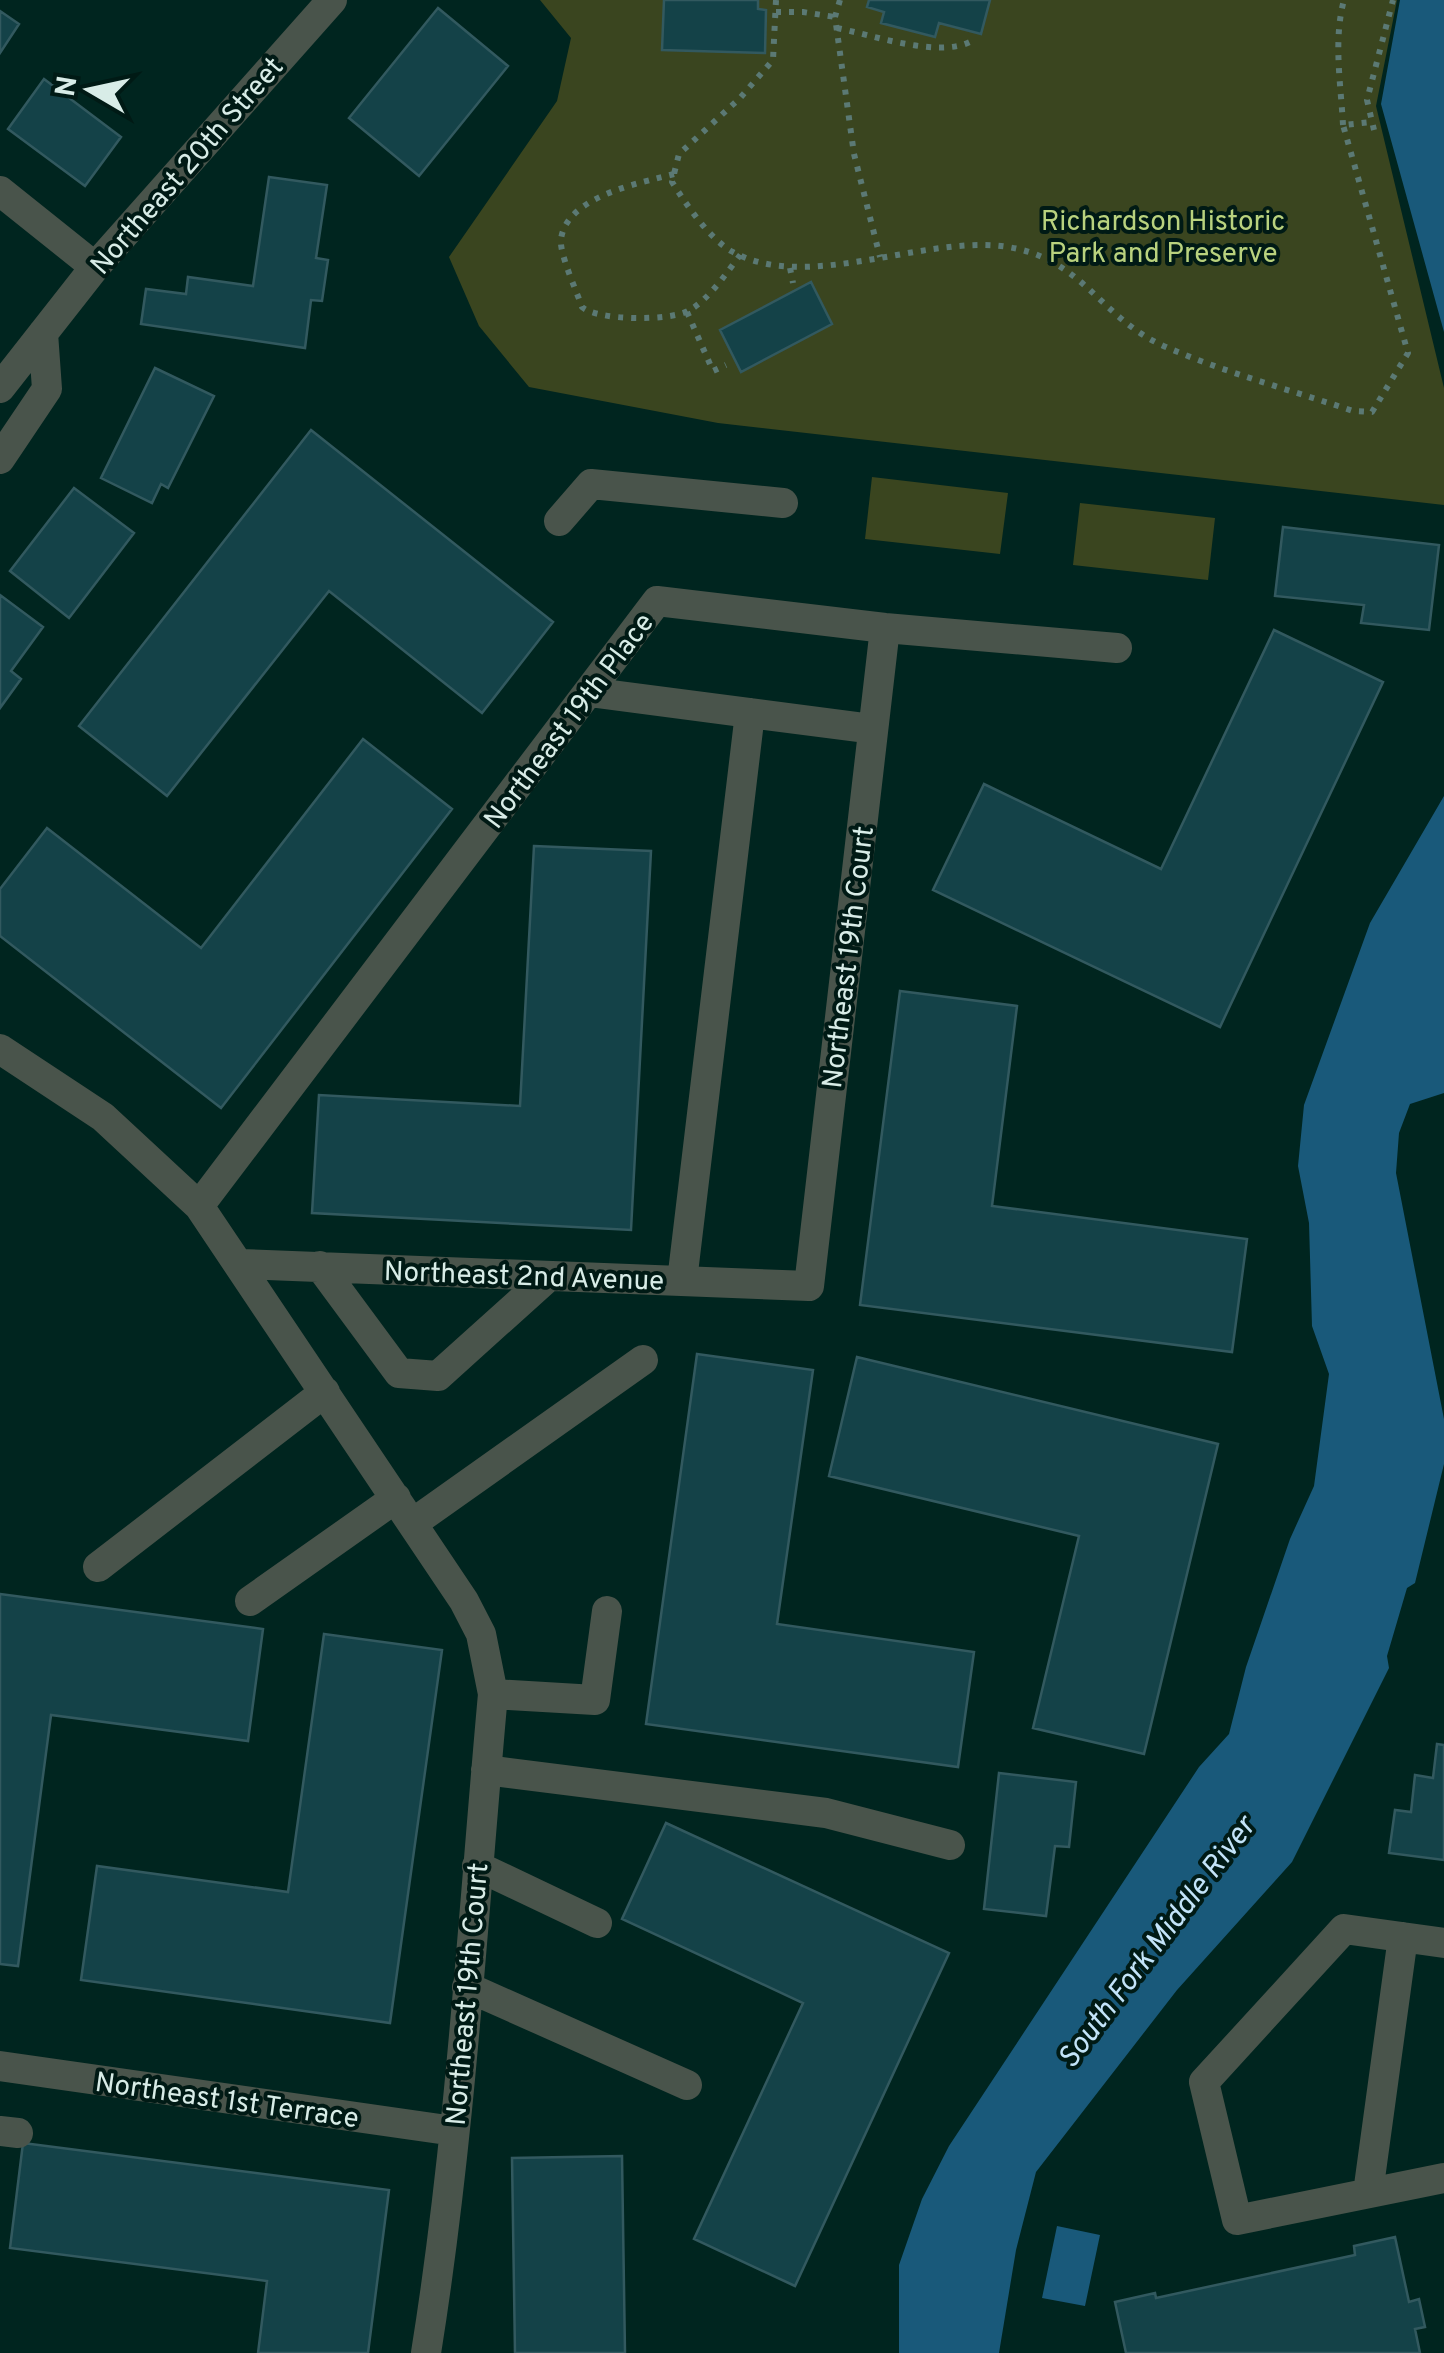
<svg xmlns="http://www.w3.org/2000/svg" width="1444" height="2353" viewBox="0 0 1444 2353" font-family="Overpass,sans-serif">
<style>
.green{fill:#3a451f}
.water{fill:#19597a}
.building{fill:#144248;stroke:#32595f;stroke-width:2.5}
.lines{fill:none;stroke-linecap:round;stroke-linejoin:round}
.path{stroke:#5b7974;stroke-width:6;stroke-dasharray:5 8;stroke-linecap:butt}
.minor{stroke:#49544b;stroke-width:30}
.labels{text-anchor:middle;stroke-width:8;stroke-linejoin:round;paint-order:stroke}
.street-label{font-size:28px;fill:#d8ece7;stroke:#001a15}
.park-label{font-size:28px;fill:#b9d27e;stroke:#001a15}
.water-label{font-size:30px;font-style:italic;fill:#c3e4f9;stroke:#001a15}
</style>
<rect width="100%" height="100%" fill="#00251f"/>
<!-- green -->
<path class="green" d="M540,0H1397L1376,106L1444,388V505L718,423L529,387L479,326L449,257L557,101L571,38Z
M872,477L1008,493L1000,554L865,539Z
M1080,503L1215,518L1208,580L1073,565Z"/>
<!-- water -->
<path class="water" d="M1400,0H1444V332L1381,104Z
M1444,796V1093L1410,1104L1399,1133L1396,1173L1444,1419V1464L1415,1583L1407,1588L1387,1656L1389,1668L1292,1862L1177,1990L1036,2172L1016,2250L999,2353H899V2265L922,2199L949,2146L1199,1767L1229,1734L1246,1667L1290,1539L1314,1486L1329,1374L1312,1326L1309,1223L1298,1166L1304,1105L1370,923Z
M1057,2226L1100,2235L1085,2306L1042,2298Z"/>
<!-- building -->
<path class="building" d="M664,0H758V9L766,10L765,53L662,50Z
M869,0H990L981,34L939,23L935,37L881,23L884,12L867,7Z
M438,8L508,66L419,176L349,118Z
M0,11L19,24L0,53Z
M44,79L121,137L85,186L8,129Z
M269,177L327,185L316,258L328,260L322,301L311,300L305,348L141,324L146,289L186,294L188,277L253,286Z
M811,282L832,324L741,372L720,330Z
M155,368L214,396L168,488L161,484L152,503L101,478Z
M311,430L553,622L482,713L329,591L167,796L79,726Z
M74,488L134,533L69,618L10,571Z
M1283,527L1439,545L1429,630L1361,623L1364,605L1275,596Z
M0,595L43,627L11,671L21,679L0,708Z
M1274,630L1383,682L1220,1027L933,890L984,784L1161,869Z
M363,739L452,809L221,1108L0,936V889L47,828L201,948Z
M534,846L651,851L631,1230L312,1213L319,1095L520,1106Z
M900,991L1017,1006L992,1206L1247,1239L1232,1352L860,1305Z
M697,1354L813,1370L777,1624L974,1652L958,1767L646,1724Z
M857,1357L1218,1444L1144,1754L1033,1728L1079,1536L829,1476Z
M0,1594L263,1629L248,1741L51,1715L18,1966L0,1964Z
M324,1634L442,1650L390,2023L81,1980L97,1866L288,1892Z
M1437,1744L1444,1745V1860L1389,1853L1395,1810L1411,1812L1415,1775L1433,1778Z
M999,1773L1076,1782L1069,1847L1055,1846L1046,1916L984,1909Z
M666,1823L949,1953L795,2286L694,2239L803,2003L622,1919Z
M23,2143L389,2190L368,2353H258L267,2281L10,2248Z
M622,2156L625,2353H515L512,2158Z
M1395,2237L1409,2302L1419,2299L1425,2327L1415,2329L1420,2353H1126L1115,2302L1155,2293L1156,2298L1355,2255L1354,2246Z"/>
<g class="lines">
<!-- path -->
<path class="path" d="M776,0L773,60L740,98L679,154L672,182C686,204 708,237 731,251C805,293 918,237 1001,246C1084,256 1098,318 1166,347C1226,373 1291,390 1353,411L1372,412L1408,353L1343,125L1372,122
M840,0L835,17L854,154L880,257
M776,12H803L835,17
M837,28C872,35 937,58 970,42
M1343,125C1341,85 1333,40 1344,0
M1374,130L1367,100L1393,0
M674,174C640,183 567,196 561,239C559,253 577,292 582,307C598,321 669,321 688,311C709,300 727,272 741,254
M790,268L793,283
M687,312L713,371L726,365"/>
<!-- minor -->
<path class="minor" d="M0,191L95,267
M0,388L95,267L332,0
M0,459L47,389L43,333
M559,521L591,484L783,503
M589,692L873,729
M0,1049L103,1117L199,1206L464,1601L481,1634L493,1694C473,1913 461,2135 426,2353
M199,1206L657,601L885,628L1117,648
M240,1264L809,1286L885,628
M320,1266L399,1373L438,1376L549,1276
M682,1281L750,713
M413,1523L643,1360
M98,1567L325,1392
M250,1601L396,1498
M493,1694L595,1700L607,1611
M486,1770L826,1813L950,1845
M477,1866L597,1923
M1444,1943L1344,1929L1204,2082L1237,2220L1444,2178
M467,1987L687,2085
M0,2066L454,2131
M0,2131L18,2133
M1368,2193L1403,1937"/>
</g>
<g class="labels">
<!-- street labels -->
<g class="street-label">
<text transform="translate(186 165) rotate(-49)" y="10">Northeast 20th Street</text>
<text transform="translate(568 720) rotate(-53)" y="10">Northeast 19th Place</text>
<text transform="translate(847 957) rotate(-83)" y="10">Northeast 19th Court</text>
<text transform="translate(524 1275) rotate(2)" y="10">Northeast 2nd Avenue</text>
<text transform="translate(466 1994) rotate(-85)" y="10">Northeast 19th Court</text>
<text transform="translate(227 2099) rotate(8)" y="10">Northeast 1st Terrace</text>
</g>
<!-- park labels -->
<g class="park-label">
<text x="1163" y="230">Richardson Historic<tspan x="1163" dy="32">Park and Preserve</tspan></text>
</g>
<!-- water labels -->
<g class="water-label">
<text transform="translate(1156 1942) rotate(-53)" y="10">South Fork Middle River</text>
</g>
</g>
<!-- north arrow -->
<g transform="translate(90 90) rotate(279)" stroke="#001a15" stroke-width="8" paint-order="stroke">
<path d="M0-8L18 38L0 25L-18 38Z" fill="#d8ece7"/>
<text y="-15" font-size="28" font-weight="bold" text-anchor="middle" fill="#d8ece7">N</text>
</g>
</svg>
